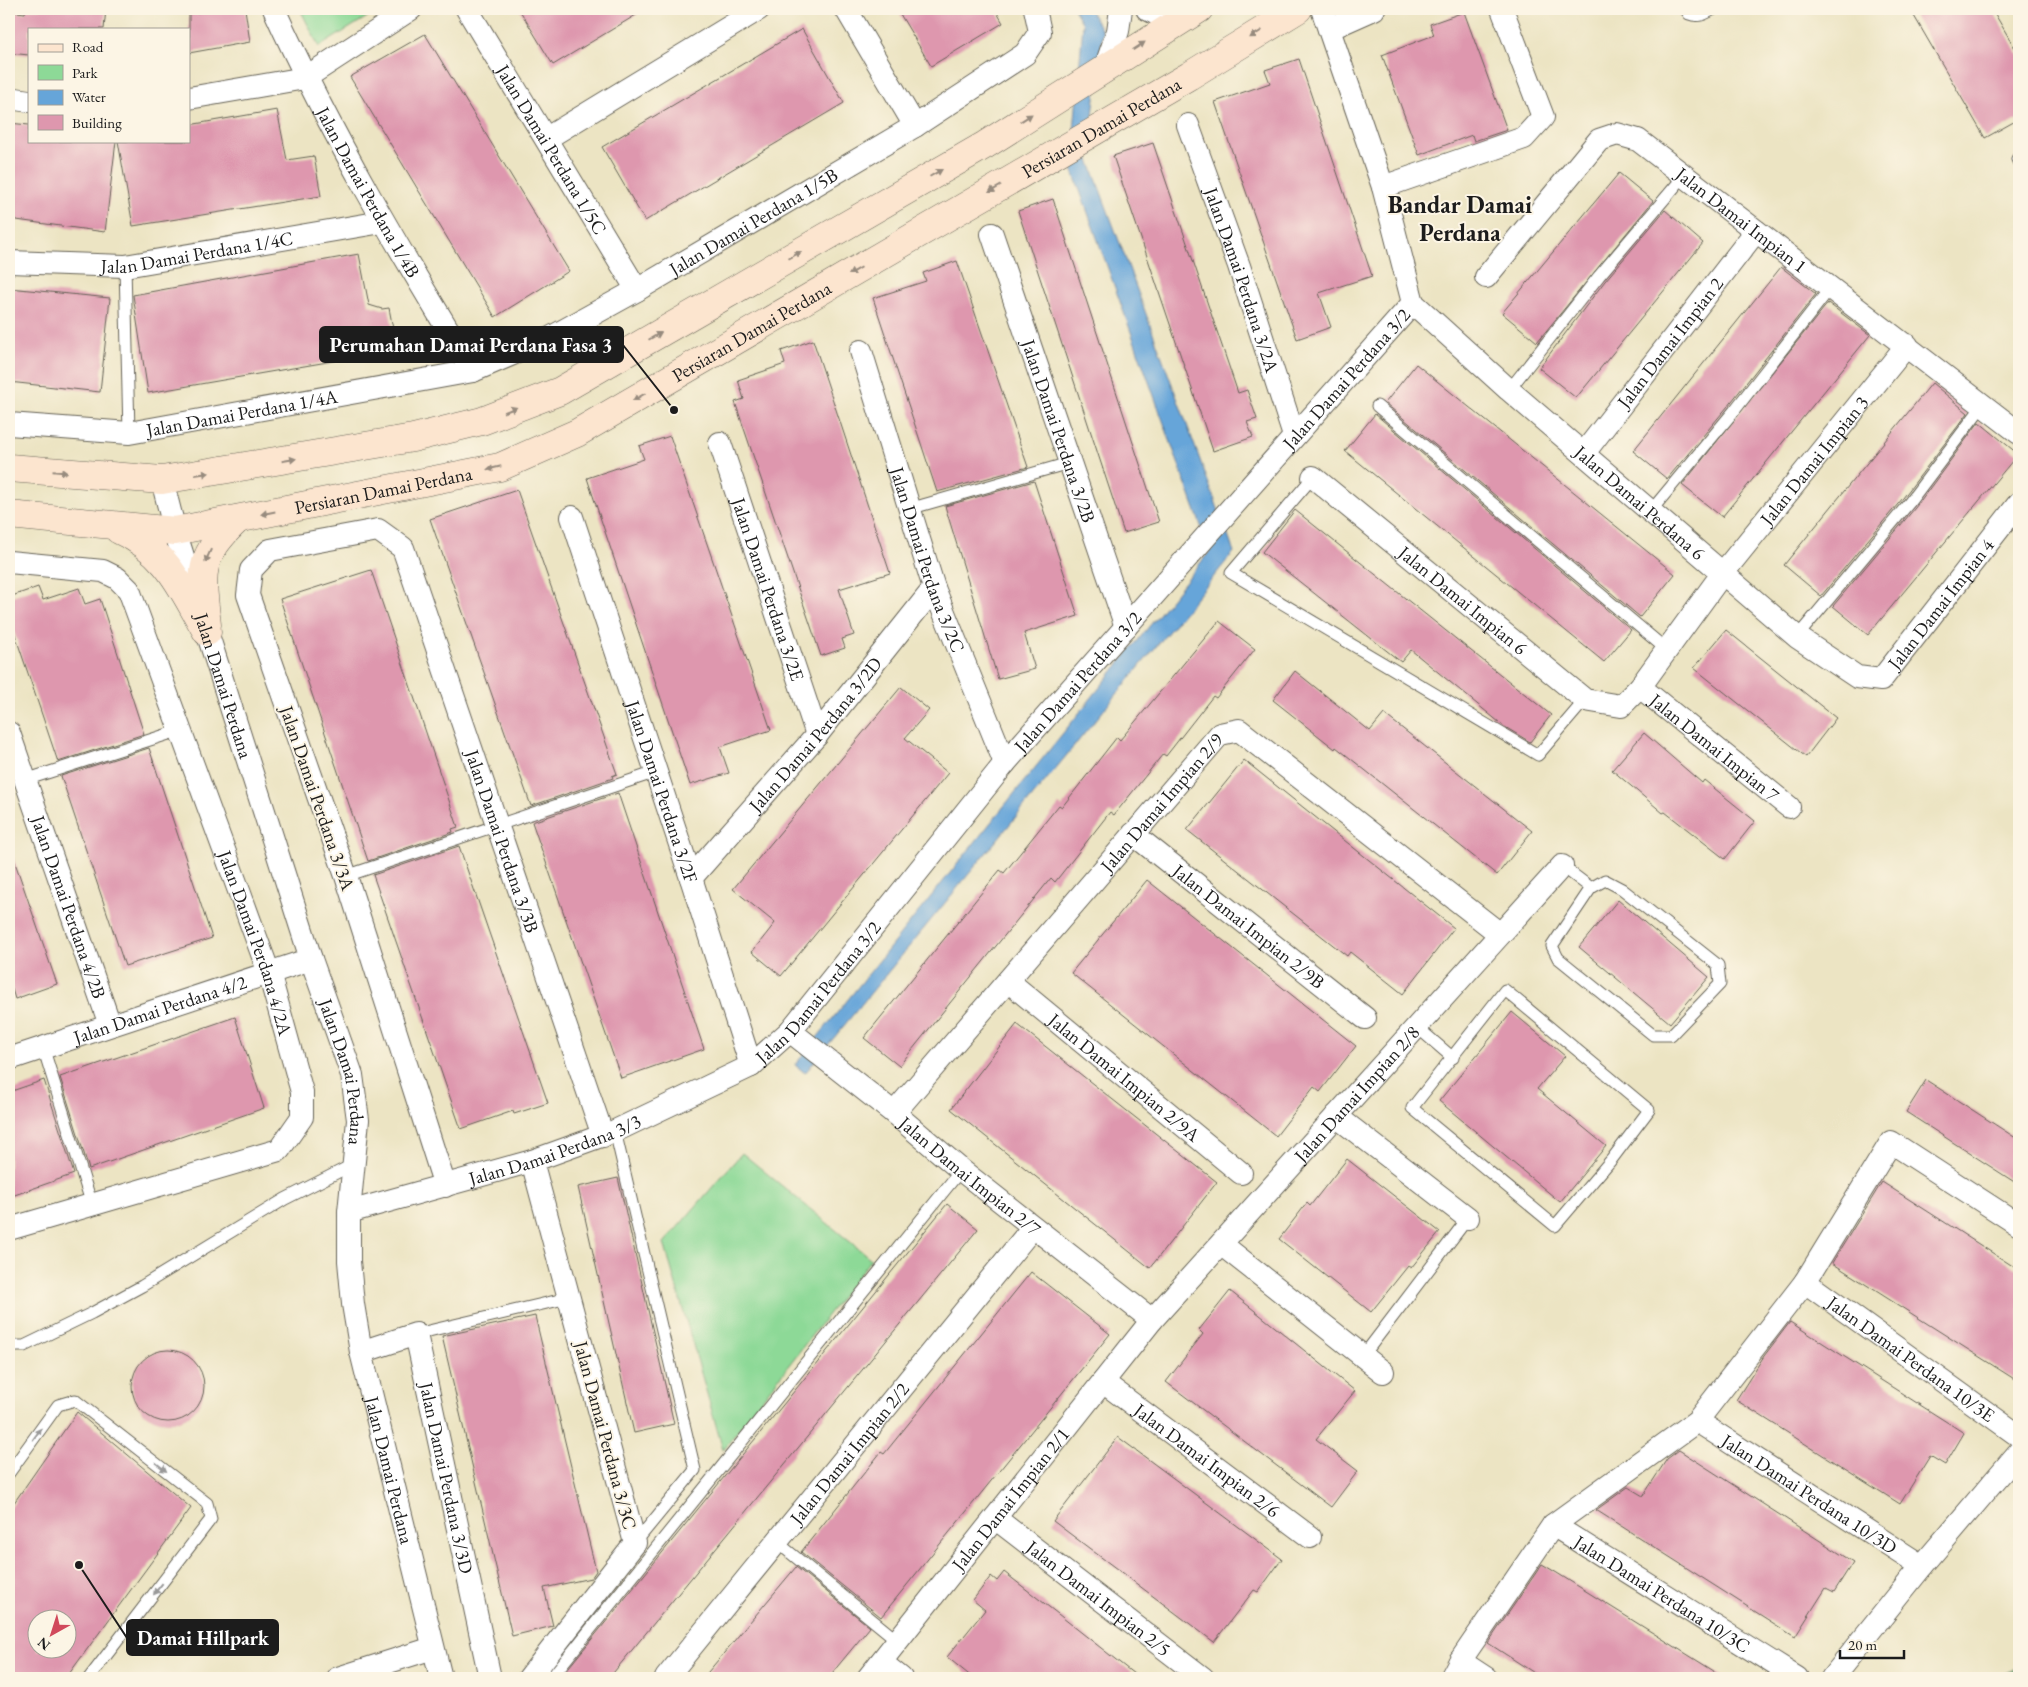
<svg xmlns="http://www.w3.org/2000/svg" width="2028" height="1687" viewBox="0 0 2028 1687" font-family="'EB Garamond',serif">
<style>
.green{fill:#8dd997;stroke:#547a5a}
.forest{fill:#72b980;stroke:#476a4e}
.water{fill:#66a5d9;stroke:#41607a}
.building{fill:#de97ae;fill-rule:evenodd}
.lines{fill:none;stroke-linecap:round;stroke-linejoin:round}
.service-casing{stroke:#656256;stroke-width:13}
.minor-casing{stroke:#656256;stroke-width:24}
.secondary-casing{stroke:#656256;stroke-width:29}
.service{stroke:#fff;stroke-width:11}
.minor{stroke:#fff;stroke-width:22}
.secondary{stroke:#fce5cf;stroke-width:28}
.oneway{fill:#978b7e}
.oneway2{fill:#999}
.labels{text-anchor:middle;stroke-width:4;stroke-linejoin:round;paint-order:stroke}
.street-label{font-size:19px;fill:#1c1c1c;stroke:#fcf5e5}
.district-label{font-size:24px;font-weight:bold;fill:#1c1c1c;stroke:#fcf5e5}
.leader{fill:none;stroke:#1c1c1c;stroke-width:2}
.callout-dot{fill:#1c1c1c;stroke:#fcf5e5;stroke-width:2}
.callout{fill:#1c1c1c;stroke:#1c1c1c;stroke-width:2}
.callout-label{font-size:20px;text-anchor:middle;font-weight:bold;fill:#fff}
</style>
<rect width="100%" height="100%" fill="#fcf5e5"/>
<filter id="ink" filterUnits="userSpaceOnUse"><feTurbulence type="fractalNoise" baseFrequency=".02" numOctaves="2"/><feDisplacementMap in="SourceGraphic" scale="10" xChannelSelector="R" yChannelSelector="G"/><feConvolveMatrix kernelMatrix="1 2 1 2 8 2 1 2 1" color-interpolation-filters="sRGB"/></filter>
<filter id="wash" filterUnits="userSpaceOnUse"><feTurbulence type="fractalNoise" baseFrequency=".0096" numOctaves="4" result="noise"/><feDisplacementMap in="SourceGraphic" scale="20" xChannelSelector="R" yChannelSelector="G"/><feGaussianBlur stdDeviation="1.12" result="paint"/><feColorMatrix in="noise" values="0 0 0 0 0 0 0 0 0 0 0 0 0 0 0 0 0 1.4 0 .05"/><feComposite in="paint" operator="in"/></filter>
<g filter="url(#wash)">
<rect width="100%" height="100%" fill="#ece4c3"/>
<!-- green -->
<path class="green" d="M300,9H380L319,47Z
M742,1153L871,1259L723,1450L664,1243Z"/>
<!-- forest -->
<path class="forest" d="M2019,1664V1678H1997Z"/>
<!-- water -->
<path class="water" d="M1074,9H1089L1103,32L1088,157L1234,552L805,1073L795,1065L1210,551L1071,166L1083,24Z"/>
<g id="blocks">
<!-- building -->
<path class="building" d="M26,9H106L104,29H29V55L9,53V11L25,13Z
M222,9H245L250,42L189,53V14Z
M519,9H646L553,65Z
M897,9H995L1003,23L931,66Z
M1910,9H1992L2019,55V119L1985,138Z
M1464,12L1507,130L1474,141L1472,135L1419,155L1382,55L1434,35L1430,24Z
M802,29L844,103L645,221L602,147Z
M425,34L569,271L495,317L350,77Z
M1299,59L1372,276L1319,293L1331,327L1297,339L1215,102L1270,83L1265,70Z
M277,110L287,160L314,156L321,196L133,226L118,141H189V125Z
M9,123L29,125V141H116L105,232L9,219Z
M1153,143L1238,393L1247,390L1257,419L1247,422L1253,437L1213,451L1113,156Z
M1619,173L1653,201L1537,342L1502,313Z
M1053,199L1159,522L1124,533L1018,211Z
M1665,210L1703,243L1576,398L1539,368L1605,281Z
M359,254L369,305L382,309L389,308L397,350L148,393L133,295Z
M957,261L1028,467L937,492L873,298L926,281L923,273Z
M1781,267L1816,294L1728,406L1667,479L1633,451Z
M9,288L110,298L100,392L9,382Z
M1828,303L1870,335L1722,517L1682,485Z
M813,340L890,573L839,589L854,635L842,639L845,648L821,656L735,402L744,399L738,380L785,364L781,351Z
M1416,364L1675,574L1640,617L1385,403Z
M1932,383L1968,413L1903,498L1821,596L1784,565Z
M1375,414L1631,630L1604,662L1345,451Z
M1979,422L2018,454L1868,635L1833,606L1915,508Z
M670,436L771,730L720,747L729,773L690,785L587,478L644,459L639,446Z
M1034,481L1078,616L1024,633L1035,669L998,679L945,506Z
M517,490L617,774L612,776L613,778L531,806L430,519Z
M1295,510L1551,715L1530,742L1505,727L1411,650L1401,662L1262,552Z
M371,570L458,827L452,829L453,832L368,861L280,599Z
M38,587L43,600L79,588L85,604L100,599L144,734L58,762L9,617V597Z
M1219,621L1255,649L1216,698L1213,696L1166,756L1163,754L1114,815L1110,812L1055,882L1051,878L899,1066L864,1038L1000,870L1004,873L1059,805L1062,807L1117,737L1120,740Z
M1726,630L1836,718L1806,757L1694,668Z
M1295,671L1370,731L1384,714L1532,831L1497,875L1336,747L1335,749L1273,700Z
M901,687L929,710L905,738L948,773L781,976L752,952L775,923L733,889Z
M1644,733L1702,783L1704,780L1755,821L1725,859L1665,812L1663,813L1612,770Z
M149,748L212,938L125,966L61,776Z
M1244,760L1454,928L1403,994L1350,952L1347,956L1187,830Z
M618,793L704,1049L621,1078L532,822Z
M459,846L548,1103L514,1114L513,1111L461,1129L373,875Z
M11,851L57,984L15,999L9,979V852Z
M1147,880L1356,1046L1320,1092L1314,1087L1276,1136L1071,973Z
M1618,900L1709,977L1670,1023L1579,947Z
M1512,1012L1565,1056L1537,1089L1606,1146L1560,1202L1439,1101Z
M235,1017L264,1108L89,1169L60,1077Z
M1017,1024L1217,1182L1150,1268L951,1109Z
M44,1080L74,1174L9,1197V1092Z
M1926,1080L2019,1140V1185L1906,1112Z
M1347,1159L1440,1232L1411,1268L1408,1266L1371,1312L1279,1239L1307,1203L1310,1206Z
M618,1178L674,1424L634,1433L578,1187Z
M1882,1182L2019,1270V1382L1832,1263Z
M947,1204L978,1229L609,1678H560Z
M1031,1272L1110,1334L881,1617L801,1552L881,1452L884,1454Z
M1230,1291L1355,1391L1316,1439L1358,1471L1331,1507L1166,1382L1203,1334L1199,1330Z
M535,1316L596,1571L591,1578L544,1588L553,1626L512,1636L442,1336Z
M1790,1322L1964,1433L1945,1465L1930,1456L1900,1504L1736,1400L1764,1356Z
M132 1386a36 36 0 1 1 72 0a36 36 0 1 1-72 0Z
M77,1412L191,1508L66,1678H9V1510ZM38,1620H68V1650H38Z
M1118,1437L1282,1559L1258,1592L1254,1590L1214,1642L1053,1521Z
M1679,1450L1853,1562L1834,1592L1826,1588L1795,1637L1596,1510L1628,1487L1643,1496L1667,1459Z
M1542,1564L1557,1573L1725,1678H1542L1488,1643Z
M796,1567L870,1627L828,1678H703Z
M1004,1572L1058,1614L1139,1678H973L947,1657L985,1610L973,1600L991,1576L997,1581Z"/>
</g>
</g>
<g filter="url(#ink)">
<use href="#blocks" fill-opacity="0" stroke="#656256" stroke-width="1"/>
<g class="lines">
<defs>
<path id="service" d="M1685,9L1689,14C1699,18 1705,14 1714,9
M2019,156L2017,159L2019,163
M125,266L129,433
M1509,390L1599,276L1684,176
M1377,406L1667,650
M1313,477L1231,573L1538,755L1585,700
M909,509L1069,463
M1650,512L1734,411L1831,287
M1797,637L1909,503L1983,405
M25,780L181,730
M1562,866L1591,888L1552,946L1558,958L1653,1035H1671L1720,984L1718,965L1622,889L1605,880L1591,888
M346,876L656,772
M1505,990L1649,1110L1612,1159L1555,1226L1412,1108Z
M1417,1027L1453,1058
M43,1047L92,1205
M615,1131L695,1470L635,1543
M416,1334L568,1298
M9,1346H24L92,1313L142,1286L285,1199L354,1164
M1363,1356L1468,1218
M9,1473L58,1405L75,1400L207,1503L211,1519L89,1678
M777,1542L898,1641
M551,1678L961,1170"/>
<g id="minor">
<path id="s1" d="M274,9C331,135 401,253 473,371"/>
<path id="s2" d="M467,9L637,290"/>
<path d="M846,9L915,126"/>
<path d="M1147,9L1174,23"/>
<path d="M1322,9L1383,187L1413,303"/>
<path d="M1329,29L1374,9"/>
<path d="M1105,68L1118,31L1121,9"/>
<path d="M9,98L29,101"/>
<path d="M189,98L305,78L411,9"/>
<path id="s3" d="M1188,125L1239,266L1294,436"/>
<path d="M547,138L759,9"/>
<path d="M1383,187L1524,138L1543,117L1502,9"/>
<path id="s4" d="M992,234L1126,627"/>
<path id="s5" d="M9,262L125,266L382,222"/>
<path id="s6" d="M1486,277L1599,140L1617,134L1638,140L2019,433"/>
<path id="s7" d="M1413,303L1509,390L1797,637L1857,677L1881,680L2019,503"/>
<path id="s8" d="M861,351L934,588L1005,763"/>
<path id="s9" d="M9,424L129,433L473,371L550,338L637,290L915,126L1025,54L1040,32L1035,9"/>
<path id="s10" d="M720,443L817,735"/>
<path id="s11" d="M1584,453L1756,231"/>
<path id="s12" d="M1313,477L1585,700L1621,706L1640,687L1722,574L1907,345"/>
<path id="s13" d="M162,480L175,531L311,959L352,1075L358,1120L349,1212V1261L353,1304L361,1352L441,1678"/>
<path id="s14" d="M572,517L691,878L751,1066"/>
<path id="s15" d="M9,562L103,571L117,578L129,590L269,973L302,1092V1117L279,1150L9,1229"/>
<path id="s16" d="M1640,687L1789,807"/>
<path id="s17" d="M9,733L110,1025"/>
<path id="s18" d="M1133,834L1365,1018"/>
<path id="s19" d="M691,878L817,735L934,588"/>
<path id="s20" d="M1008,981L1241,1173"/>
<path id="s21" d="M790,1031L894,1113L961,1170L1152,1320"/>
<path id="s22" d="M9,1059L311,959"/>
<path id="s23" d="M894,1113L1220,734L1239,730L1500,934"/>
<path d="M1336,1116L1468,1218"/>
<path id="s24" d="M445,1186L346,876L248,595L251,570L270,550L378,530L403,548L603,1136"/>
<path id="s25" d="M349,1212L532,1161L615,1131L751,1066L790,1031L1005,763L1413,303"/>
<path d="M1221,1244L1383,1372"/>
<path id="s26" d="M1805,1282L2019,1436"/>
<path id="s27" d="M361,1352L416,1334L490,1678"/>
<path id="s28" d="M1103,1382L1310,1537"/>
<path id="s29" d="M1697,1421L1922,1566"/>
<path id="s30" d="M995,1518L1203,1678"/>
<path id="s31" d="M1553,1525L1797,1678"/>
<path d="M1460,1661L1486,1678"/>
<path d="M881,1662L901,1678"/>
<path d="M338,1678L433,1648"/>
<path d="M529,1678L635,1543L532,1161"/>
<path id="s32" d="M666,1678L1033,1227"/>
<path id="s33" d="M868,1678L1152,1320L1562,866"/>
<path d="M1451,1678L1460,1661L1553,1525L1697,1421L1805,1282L1891,1142L2019,1225"/>
<path d="M1832,1678L1922,1566L2019,1452"/>
</g>
<g id="secondary">
<path d="M9,468L162,480L413,438L482,421L560,391L985,145L1199,9"/>
<path id="s34" d="M9,515L175,531L500,467L577,433L1189,76L1298,9"/>
<path d="M119,530C169,552 181,588 207,632"/>
<path d="M207,625C201,572 197,557 238,519"/>
</g>
</defs>
<!-- service casing -->
<use href="#service" class="service-casing"/>
<!-- minor casing -->
<use href="#minor" class="minor-casing"/>
<!-- secondary casing -->
<use href="#secondary" class="secondary-casing"/>
<!-- service -->
<use href="#service" class="service"/>
<!-- minor -->
<use href="#minor" class="minor"/>
<!-- secondary -->
<use href="#secondary" class="secondary"/>
</g>
<!-- one-way arrows -->
<defs><path id="oneway-solid" d="M-6-.8H1V-3.2L6.5 0L1 3.2V.8H-6Z" transform="scale(1.25)"/></defs>
<g class="oneway">
<use href="#oneway-solid" transform="translate(1256 34) rotate(148)"/>
<use href="#oneway-solid" transform="translate(1139 46) rotate(-33)"/>
<use href="#oneway-solid" transform="translate(1026 118) rotate(-33)"/>
<use href="#oneway-solid" transform="translate(936 173) rotate(-30)"/>
<use href="#oneway-solid" transform="translate(995 189) rotate(150)"/>
<use href="#oneway-solid" transform="translate(795 255) rotate(-30)"/>
<use href="#oneway-solid" transform="translate(855 271) rotate(150)"/>
<use href="#oneway-solid" transform="translate(655 336) rotate(-30)"/>
<use href="#oneway-solid" transform="translate(639 397) rotate(150)"/>
<use href="#oneway-solid" transform="translate(510 410) rotate(-21)"/>
<use href="#oneway-solid" transform="translate(289 460) rotate(-10)"/>
<use href="#oneway-solid" transform="translate(494 468) rotate(167)"/>
<use href="#oneway-solid" transform="translate(60 472) rotate(5)"/>
<use href="#oneway-solid" transform="translate(202 474) rotate(-8)"/>
<use href="#oneway-solid" transform="translate(268 513) rotate(169)"/>
<use href="#oneway-solid" transform="translate(208 556) rotate(114)"/>
</g>
<g class="oneway2">
<use href="#oneway-solid" transform="translate(37 1434) rotate(-54)"/>
<use href="#oneway-solid" transform="translate(161 1467) rotate(38)"/>
<use href="#oneway-solid" transform="translate(158 1589) rotate(128)"/>
</g>
</g>
<g class="labels">
<!-- street labels -->
<g class="street-label">
<text dy="7" stroke="none"><textPath href="#s34" startOffset="1189">Persiaran Damai Perdana</textPath></text>
<text dy="7" stroke="none"><textPath href="#s2" startOffset="164">Jalan Damai Perdana 1/5C</textPath></text>
<text dy="7" stroke="none"><textPath href="#s1" startOffset="206">Jalan Damai Perdana 1/4B</textPath></text>
<text dy="7" stroke="none"><textPath href="#s6" startOffset="349">Jalan Damai Impian 1</textPath></text>
<text dy="7" stroke="none"><textPath href="#s9" startOffset="788">Jalan Damai Perdana 1/5B</textPath></text>
<text dy="7" stroke="none"><textPath href="#s5" startOffset="189">Jalan Damai Perdana 1/4C</textPath></text>
<text dy="7" stroke="none"><textPath href="#s3" startOffset="164">Jalan Damai Perdana 3/2A</textPath></text>
<text dy="7" stroke="none"><textPath href="#s34" startOffset="784">Persiaran Damai Perdana</textPath></text>
<text dy="7" stroke="none"><textPath href="#s11" startOffset="140">Jalan Damai Impian 2</textPath></text>
<text dy="7" stroke="none"><textPath href="#s25" startOffset="1339">Jalan Damai Perdana 3/2</textPath></text>
<text dy="7" stroke="none"><textPath href="#s9" startOffset="235">Jalan Damai Perdana 1/4A</textPath></text>
<text dy="7" stroke="none"><textPath href="#s4" startOffset="208">Jalan Damai Perdana 3/2B</textPath></text>
<text dy="7" stroke="none"><textPath href="#s12" startOffset="701">Jalan Damai Impian 3</textPath></text>
<text dy="7" stroke="none"><textPath href="#s34" startOffset="379">Persiaran Damai Perdana</textPath></text>
<text dy="7" stroke="none"><textPath href="#s7" startOffset="302">Jalan Damai Perdana 6</textPath></text>
<text dy="7" stroke="none"><textPath href="#s8" startOffset="219">Jalan Damai Perdana 3/2C</textPath></text>
<text dy="7" stroke="none"><textPath href="#s10" startOffset="154">Jalan Damai Perdana 3/2E</textPath></text>
<text dy="7" stroke="none"><textPath href="#s12" startOffset="194">Jalan Damai Impian 6</textPath></text>
<text dy="7" stroke="none"><textPath href="#s7" startOffset="702">Jalan Damai Impian 4</textPath></text>
<text dy="7" stroke="none"><textPath href="#s25" startOffset="934">Jalan Damai Perdana 3/2</textPath></text>
<text dy="7" stroke="none"><textPath href="#s13" startOffset="215">Jalan Damai Perdana</textPath></text>
<text dy="7" stroke="none"><textPath href="#s19" startOffset="190">Jalan Damai Perdana 3/2D</textPath></text>
<text dy="7" stroke="none"><textPath href="#s16" startOffset="96">Jalan Damai Impian 7</textPath></text>
<text dy="7" stroke="none"><textPath href="#s14" startOffset="289">Jalan Damai Perdana 3/2F</textPath></text>
<text transform="translate(318 798) rotate(71)" y="7">Jalan Damai Perdana 3/3A</text>
<text dy="7" stroke="none"><textPath href="#s23" startOffset="410">Jalan Damai Impian 2/9</textPath></text>
<text dy="7" stroke="none"><textPath href="#s24" startOffset="1126">Jalan Damai Perdana 3/3B</textPath></text>
<text dy="7" stroke="none"><textPath href="#s17" startOffset="184">Jalan Damai Perdana 4/2B</textPath></text>
<text dy="7" stroke="none"><textPath href="#s18" startOffset="148">Jalan Damai Impian 2/9B</textPath></text>
<text dy="7" stroke="none"><textPath href="#s15" startOffset="502">Jalan Damai Perdana 4/2A</textPath></text>
<text dy="7" stroke="none"><textPath href="#s25" startOffset="529">Jalan Damai Perdana 3/2</textPath></text>
<text dy="7" stroke="none"><textPath href="#s22" startOffset="159">Jalan Damai Perdana 4/2</textPath></text>
<text dy="7" stroke="none"><textPath href="#s13" startOffset="620">Jalan Damai Perdana</textPath></text>
<text dy="7" stroke="none"><textPath href="#s20" startOffset="151">Jalan Damai Impian 2/9A</textPath></text>
<text dy="7" stroke="none"><textPath href="#s33" startOffset="762">Jalan Damai Impian 2/8</textPath></text>
<text dy="7" stroke="none"><textPath href="#s25" startOffset="215">Jalan Damai Perdana 3/3</textPath></text>
<text dy="7" stroke="none"><textPath href="#s21" startOffset="231">Jalan Damai Impian 2/7</textPath></text>
<text dy="7" stroke="none"><textPath href="#s26" startOffset="131">Jalan Damai Perdana 10/3E</textPath></text>
<text transform="translate(606 1435) rotate(75)" y="7">Jalan Damai Perdana 3/3C</text>
<text dy="7" stroke="none"><textPath href="#s32" startOffset="290">Jalan Damai Impian 2/2</textPath></text>
<text dy="7" stroke="none"><textPath href="#s28" startOffset="130">Jalan Damai Impian 2/6</textPath></text>
<text dy="7" stroke="none"><textPath href="#s13" startOffset="1025">Jalan Damai Perdana</textPath></text>
<text dy="7" stroke="none"><textPath href="#s27" startOffset="205">Jalan Damai Perdana 3/3D</textPath></text>
<text dy="7" stroke="none"><textPath href="#s29" startOffset="134">Jalan Damai Perdana 10/3D</textPath></text>
<text dy="7" stroke="none"><textPath href="#s33" startOffset="229">Jalan Damai Impian 2/1</textPath></text>
<text dy="7" stroke="none"><textPath href="#s31" startOffset="129">Jalan Damai Perdana 10/3C</textPath></text>
<text dy="7" stroke="none"><textPath href="#s30" startOffset="131">Jalan Damai Impian 2/5</textPath></text>
</g>
<!-- district labels -->
<g class="district-label">
<text x="1460" y="213">Bandar Damai<tspan x="1460" dy="28">Perdana</tspan></text>
</g>
</g>
<!-- callouts -->
<path class="leader" d="M674 410L623 345M79 1565L127 1638"/>
<g class="callout-dot">
<circle cx="674" cy="410" r="5"/>
<circle cx="79" cy="1565" r="5"/>
</g>
<g class="callout">
<rect x="320" y="327" width="303" height="35" rx="5"/>
<rect x="127" y="1620" width="151" height="35" rx="5"/>
</g>
<g class="callout-label">
<text x="471" y="352">Perumahan Damai Perdana Fasa 3</text>
<text x="203" y="1645">Damai Hillpark</text>
</g>
<!-- margin -->
<rect width="2028" height="1687" fill="none" stroke="#fcf5e5" stroke-width="30"/>
<!-- legend -->
<rect x="28" y="28" width="162" height="115" fill="#fcf5e5" stroke="#a29e95"/>
<rect x="38" y="44" width="25" height="8" fill="#fce5cf" stroke="#a29e95"/>
<text x="72" y="52" font-size="15" fill="#1c1c1c">Road</text>
<rect x="38" y="65" width="25" height="15" fill="#8dd997" stroke="#a29e95"/>
<text x="72" y="78" font-size="15" fill="#1c1c1c">Park</text>
<rect x="38" y="90" width="25" height="15" fill="#66a5d9" stroke="#a29e95"/>
<text x="72" y="102" font-size="15" fill="#1c1c1c">Water</text>
<rect x="38" y="115" width="25" height="15" fill="#de97ae" stroke="#a29e95"/>
<text x="72" y="128" font-size="15" fill="#1c1c1c">Building</text>
<!-- north arrow -->
<g transform="translate(52 1634) rotate(219)"><circle r="24" fill="#fcf5e5" stroke="#a29e95"/>
<path d="M0-4L9 19L0 12L-9 19Z" fill="#d1495b"/>
<text y="-8" font-size="14" font-weight="bold" text-anchor="middle" fill="#1c1c1c">N</text>
</g>
<!-- scale -->
<path d="M1840 1650v8h64v-8" fill="none" stroke="#1c1c1c" stroke-width="2.5"/>
<text x="1848" y="1650" font-size="15" fill="#1c1c1c" stroke="#fcf5e5" stroke-width="4" paint-order="stroke">20 m</text>
</svg>
